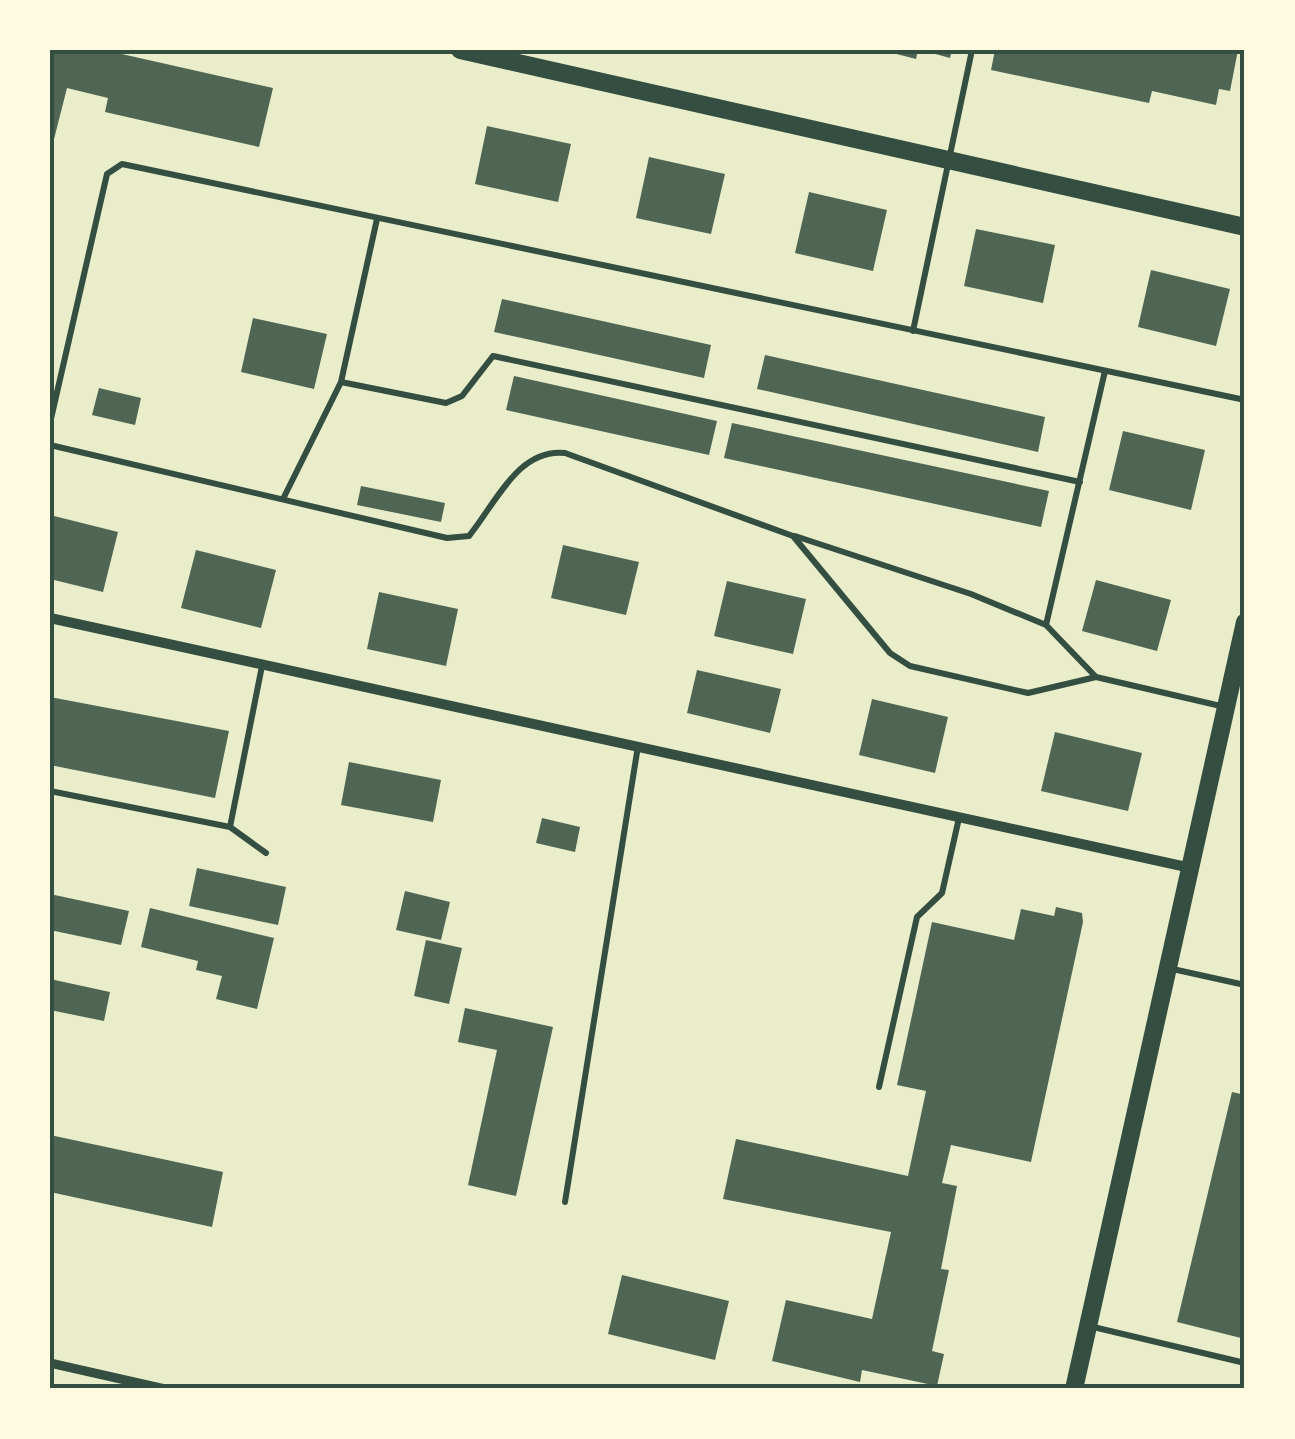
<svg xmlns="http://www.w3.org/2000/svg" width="1295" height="1439" viewBox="0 0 1295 1439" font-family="'Fira Sans Condensed',sans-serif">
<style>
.building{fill:#4f6655}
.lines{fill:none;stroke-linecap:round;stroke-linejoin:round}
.service{stroke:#344e41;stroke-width:6}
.pedestrian{stroke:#344e41;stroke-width:9}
.minor{stroke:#344e41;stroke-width:10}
.tertiary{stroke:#344e41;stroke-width:18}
.neatline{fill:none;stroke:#344e41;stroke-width:4}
</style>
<rect width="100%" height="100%" fill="#e9edc9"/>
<!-- building -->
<path class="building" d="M50,50H104L273,88L259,147L105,112L108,98L67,88L50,155Z
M881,50H918L916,59Z
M921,50H952L950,58Z
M995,50H1238L1230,91L1219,89L1216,105L1152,91L1149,103L991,70Z
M487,126L571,144L558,202L475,184Z
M649,157L725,174L711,234L636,218Z
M809,192L887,210L873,271L795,253Z
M976,229L1055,245L1043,303L964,286Z
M1151,270L1230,289L1216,346L1138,327Z
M502,299L711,345L704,378L494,332Z
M253,318L327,334L314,389L241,372Z
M765,355L1045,417L1038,452L757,389Z
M514,376L717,421L709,455L506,410Z
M99,388L141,398L135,425L92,415Z
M732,423L1049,491L1041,527L724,458Z
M1123,431L1205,450L1191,510L1109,490Z
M361,486L445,503L441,522L357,505Z
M50,515L118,532L103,592L50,579Z
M563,545L639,562L626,615L551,598Z
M196,550L276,570L261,628L181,608Z
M1096,580L1171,600L1157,651L1082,631Z
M727,581L806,599L793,654L714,636Z
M379,592L458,609L446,666L367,649Z
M697,670L781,689L770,733L687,713Z
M50,697L229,731L215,798L50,765Z
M872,699L948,717L935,773L859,755Z
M1055,732L1142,753L1128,811L1041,791Z
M349,762L441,780L433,822L341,805Z
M542,818L580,827L575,852L536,843Z
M197,868L286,887L278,925L189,906Z
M405,891L450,902L441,940L396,930Z
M50,894L129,911L121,945L50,930Z
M1056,907L1082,913L1083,922L1031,1162L951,1145L942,1183L957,1186L941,1269L949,1270L932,1351L944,1354L937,1386L862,1370L860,1382L772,1361L786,1300L872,1319L891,1232L723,1199L736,1139L908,1176L926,1091L897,1085L932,922L1014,940L1021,909L1054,916Z
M150,908L274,938L257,1009L216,999L222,976L196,970L198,961L141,947Z
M426,940L462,948L449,1004L414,996Z
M50,979L110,992L104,1021L50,1010Z
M465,1008L553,1027L516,1196L468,1185L497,1050L458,1042Z
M1232,1092L1245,1095L1241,1338L1177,1322Z
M50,1135L223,1172L212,1227L50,1192Z
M622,1275L729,1301L715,1360L608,1334Z"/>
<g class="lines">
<!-- service -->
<path class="service" d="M913,331L972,50
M341,382L446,403L462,396L493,356L1080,482
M50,423L107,174L122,164L1245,400
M50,445L447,538L469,536C496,503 518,448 565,453L793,536L890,653L910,666L1028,693L1096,677L1225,707
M284,497L341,382L377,219
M795,536L971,594L1046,625L1096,677
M1046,625L1105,371
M50,791L230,827L262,666
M230,827L266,853
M1168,968L1245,985
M879,1087L917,917L942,893L959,818
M565,1202L638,746
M1089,1326L1245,1363"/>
<!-- pedestrian -->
<path class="pedestrian" d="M50,1363L165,1389"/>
<!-- minor -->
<path class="minor" d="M50,618L1191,868"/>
<!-- tertiary -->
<path class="tertiary" d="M460,50L1245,227
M1074,1389L1245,622"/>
</g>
<!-- border -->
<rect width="1295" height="1439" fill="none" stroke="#fefae0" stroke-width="105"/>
<rect x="52" y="52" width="1190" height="1334" class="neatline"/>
</svg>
